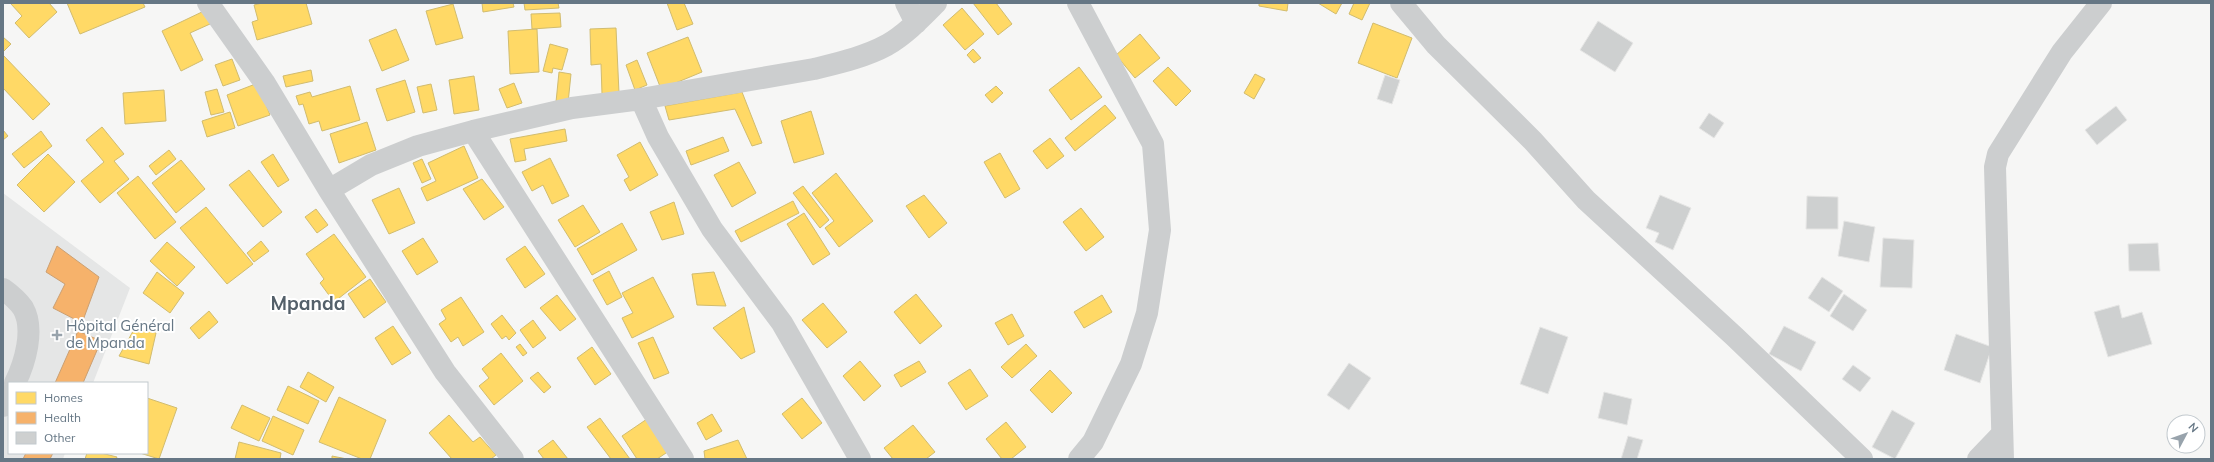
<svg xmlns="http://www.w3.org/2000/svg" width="2214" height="462" viewBox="0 0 2214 462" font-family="Mulish,sans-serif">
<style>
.built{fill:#e5e6e6}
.homes{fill:#ffd966;stroke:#d1bc6f}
.health{fill:#f6b26b;stroke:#cba073}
.building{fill:#ced0d0;stroke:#e6e6e5}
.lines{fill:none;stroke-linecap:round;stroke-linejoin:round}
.minor{stroke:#cccecf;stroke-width:22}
.poi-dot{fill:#98a3ac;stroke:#fff;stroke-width:1.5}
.labels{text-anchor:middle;stroke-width:4;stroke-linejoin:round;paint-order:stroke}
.poi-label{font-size:15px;fill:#667785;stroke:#fff;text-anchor:start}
.district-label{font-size:19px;font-weight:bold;fill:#54606a;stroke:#fff}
</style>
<rect width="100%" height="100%" fill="#f6f6f5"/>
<!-- built -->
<path class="built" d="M3,193L130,288L93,383H9V453H65L63,459H3Z"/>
<!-- homes -->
<path class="homes" d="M12,3H49L57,12L29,38L15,23L22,16L11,4Z
M67,3H143L145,7L80,34Z
M262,3H306L312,24L257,40L252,22L258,20L254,5Z
M482,3H513L514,7L483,12Z
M524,3H558L559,8L525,10Z
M667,3H684L693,24L677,30Z
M973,3H996L1012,24L998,35Z
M1259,3H1288L1287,11L1259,6Z
M1318,3H1342L1336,14Z
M1354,3H1370L1362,20L1349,14Z
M453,4L463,38L436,45L426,11Z
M962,8L984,34L965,50L943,25Z
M204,11L210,24L190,33L203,60L181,71L162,31Z
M560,13L561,27L532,29L531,14Z
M1373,23L1412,38L1397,78L1358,63Z
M616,28L619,93L602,94L601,64L591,65L590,29Z
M396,29L409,60L382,71L369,40Z
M537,29L539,72L510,74L508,31Z
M1140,34L1160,58L1135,78L1116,55Z
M3,37L11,44L3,52Z
M688,37L702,72L661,89L647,53Z
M550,44L568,49L562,70L553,68L552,73L543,71Z
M973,49L981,58L974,63L967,55Z
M3,55L50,104L33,120L3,88Z
M232,59L240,80L223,86L215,65Z
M637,60L647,85L635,90L626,65Z
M1079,67L1102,97L1071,120L1049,90Z
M1168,67L1191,91L1176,106L1153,81Z
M311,70L313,81L286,87L283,76Z
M559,72L571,74L568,103L556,102Z
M1255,74L1265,79L1254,99L1244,93Z
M474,76L479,110L454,114L449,80Z
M405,80L415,112L387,121L376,89Z
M258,83L270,115L238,126L227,95Z
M514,83L522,103L507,108L499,89Z
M431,84L437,110L423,113L417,87Z
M350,86L360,120L322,131L319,121L309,124L303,104L299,105L296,96L310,92L312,97Z
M996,86L1003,93L992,103L985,95Z
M217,89L224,112L211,115L205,92Z
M164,90L166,121L125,124L123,93Z
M742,92L762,143L752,146L735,109L669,120L665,106Z
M1105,105L1116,118L1075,151L1065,138Z
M811,111L824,154L794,163L781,121Z
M230,112L235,128L207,137L202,121Z
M367,122L376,150L339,163L330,134Z
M102,127L124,154L114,161L129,179L100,203L81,181L104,162L86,140Z
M565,129L567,141L524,149L526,160L515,162L510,139Z
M3,130L8,136L3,140Z
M41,131L52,146L24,168L12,154Z
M723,137L729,151L691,165L686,151Z
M1050,138L1064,156L1047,169L1033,151Z
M640,142L658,175L630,191L624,180L629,177L617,155Z
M464,146L478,178L427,201L421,188L436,181L428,163Z
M169,150L176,159L156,175L149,166Z
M1000,153L1020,189L1005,198L984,162Z
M48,154L75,182L44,212L17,185Z
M273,154L289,180L278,187L261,162Z
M550,158L569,196L552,204L543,185L532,191L522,172Z
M422,159L431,179L422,183L413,163Z
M181,160L205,189L176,213L152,183Z
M739,162L756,193L732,207L714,175Z
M249,170L282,212L263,227L229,185Z
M836,173L873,221L839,247L825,228L834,221L812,193Z
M138,176L176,222L155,239L117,193Z
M482,179L504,207L484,220L463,189Z
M803,186L829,220L820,228L793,193Z
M399,188L415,223L389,234L372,200Z
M924,195L947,223L929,238L906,206Z
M793,201L799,213L741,242L735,231Z
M674,202L684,234L662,240L650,212Z
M583,205L600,232L575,247L558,220Z
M206,207L253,264L227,284L180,228Z
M1081,208L1104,237L1086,251L1063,222Z
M316,209L328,225L317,233L305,217Z
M804,213L830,254L813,265L787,224Z
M622,223L637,250L592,275L577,249Z
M334,234L366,277L334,302L320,283L324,279L306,254Z
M423,238L438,262L417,275L402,251Z
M261,241L269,251L254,262L247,253Z
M167,242L195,267L177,286L150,261Z
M525,246L545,274L525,288L506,259Z
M609,271L622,297L607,305L593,280Z
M157,272L184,293L170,313L143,293Z
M714,272L726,306L697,305L692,274Z
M653,277L674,317L632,338L622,318L633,313L622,293Z
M370,279L386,302L364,318L348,294Z
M916,294L942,326L920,344L894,312Z
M557,295L576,319L560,331L540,308Z
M1102,295L1112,312L1084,328L1074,312Z
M461,297L484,332L463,346L458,337L451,342L439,324L446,319L441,310Z
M823,303L847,332L827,348L802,320Z
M744,307L755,352L741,359L713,328Z
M209,311L218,322L199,339L190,328Z
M1012,314L1024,336L1008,345L995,323Z
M502,315L516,333L509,340L506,336L502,339L491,324Z
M533,320L546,338L533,348L520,330Z
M136,326L156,333L149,364L119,356Z
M393,326L411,353L392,365L375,338Z
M653,337L669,373L654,379L638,343Z
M520,344L527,353L523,356L516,347Z
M1026,344L1037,356L1012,378L1001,367Z
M592,347L611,374L595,385L577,358Z
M501,353L523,381L494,405L479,386L489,378L482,369Z
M860,361L881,386L864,401L843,376Z
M919,361L926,372L901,387L894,375Z
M970,369L988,396L966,410L948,383Z
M1050,370L1072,393L1052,413L1030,390Z
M308,372L334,387L326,402L300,387Z
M538,372L551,387L544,393L530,378Z
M288,386L319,401L308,424L277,410Z
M339,397L386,420L370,459H362L319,442Z
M147,398L177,408L159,459L140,453H147Z
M802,398L822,423L802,439L782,414Z
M242,405L270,418L259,441L231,428Z
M712,414L722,431L706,440L697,423Z
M449,415L473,442L480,437L496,455L491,459H452L429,433Z
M273,416L304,430L293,455L262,441Z
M600,418L630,459H611L587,427Z
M647,419L669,451L657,459H637L622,436Z
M1006,422L1026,447L1011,459H1002L986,439Z
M913,425L935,452L926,459H893L884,448Z
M553,440L568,459H544L538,451Z
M738,440L747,459H705L704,451Z
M239,442L281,453L280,459H235Z
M87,453H101L117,457L116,459H85Z
M332,456L347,459H332Z"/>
<!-- health -->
<path class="health" d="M57,246L99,277L82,323L53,308L65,284L46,272Z
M78,331L101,341L83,383H55Z
M26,453H53L50,459H23Z"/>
<!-- building -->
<path class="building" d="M1598,21L1633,43L1615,72L1580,50Z
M1385,75L1400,80L1392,104L1377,99Z
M2116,106L2127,120L2097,145L2085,130Z
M1709,113L1724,123L1714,138L1699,128Z
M1660,195L1691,208L1673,250L1655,242L1659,233L1646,228Z
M1807,196L1838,197V229H1806Z
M1844,221L1875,227L1869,262L1838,256Z
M1883,238L1914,240L1912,288L1880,287Z
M2158,243L2160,271H2129L2128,244Z
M1822,277L1843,291L1829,312L1808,298Z
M1844,294L1867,310L1853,331L1830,316Z
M2119,305L2122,318L2142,312L2152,344L2108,357L2094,312Z
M1784,326L1816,342L1801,371L1769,354Z
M1540,327L1568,337L1548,394L1520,384Z
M1956,334L1992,347L1980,383L1944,370Z
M1349,363L1371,378L1349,410L1327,395Z
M1853,365L1871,378L1860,392L1842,379Z
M1604,392L1632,399L1627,425L1598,418Z
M1892,410L1915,423L1895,459L1872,447Z
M1628,436L1643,440L1637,459H1621Z"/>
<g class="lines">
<!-- minor -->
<path class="minor" d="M208,3L264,82L329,190L445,372L513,459
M906,3L916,23
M1078,3L1153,144L1160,230L1147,313L1131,364L1093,442L1079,459
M1401,3L1436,45L1533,141L1586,200L1735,337L1862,459
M641,99L658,137L712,229L782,323L860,459
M473,131L683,459
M329,190L371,165L418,146L473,131L572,108L641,99L814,69C838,63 865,57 887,45C906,34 921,18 936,3
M3,289C10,294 18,301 23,308C35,329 25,363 15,383
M3,406L9,395
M1978,459L2001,435
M2003,459L1995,167L1998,154L2062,52L2101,3"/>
</g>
<!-- markers -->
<path class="poi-dot" d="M55 329h4v4h4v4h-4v4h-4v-4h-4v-4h4z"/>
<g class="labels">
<!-- poi labels -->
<g class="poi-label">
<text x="66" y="331">Hôpital Général<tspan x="66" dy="17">de Mpanda</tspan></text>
</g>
<!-- district labels -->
<g class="district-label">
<text x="308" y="310">Mpanda</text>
</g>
</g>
<!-- border -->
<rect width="2214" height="462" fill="none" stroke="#667785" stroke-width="8"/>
<!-- legend -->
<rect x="8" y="382" width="140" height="72" fill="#ffffff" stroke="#c2c9ce"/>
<rect x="16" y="392" width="20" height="12" fill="#ffd966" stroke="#c2c9ce"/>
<text x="44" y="402" font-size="12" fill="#667785">Homes</text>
<rect x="16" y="412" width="20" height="12" fill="#f6b26b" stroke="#c2c9ce"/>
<text x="44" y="422" font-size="12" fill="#667785">Health</text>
<rect x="16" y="432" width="20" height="12" fill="#ced0d0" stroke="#c2c9ce"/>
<text x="44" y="442" font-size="12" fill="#667785">Other</text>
<!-- north arrow -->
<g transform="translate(2186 434) rotate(49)"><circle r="19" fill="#ffffff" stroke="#c2c9ce"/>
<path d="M0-3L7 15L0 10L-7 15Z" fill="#98a3ac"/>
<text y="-6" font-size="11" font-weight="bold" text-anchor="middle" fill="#667785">N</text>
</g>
</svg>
